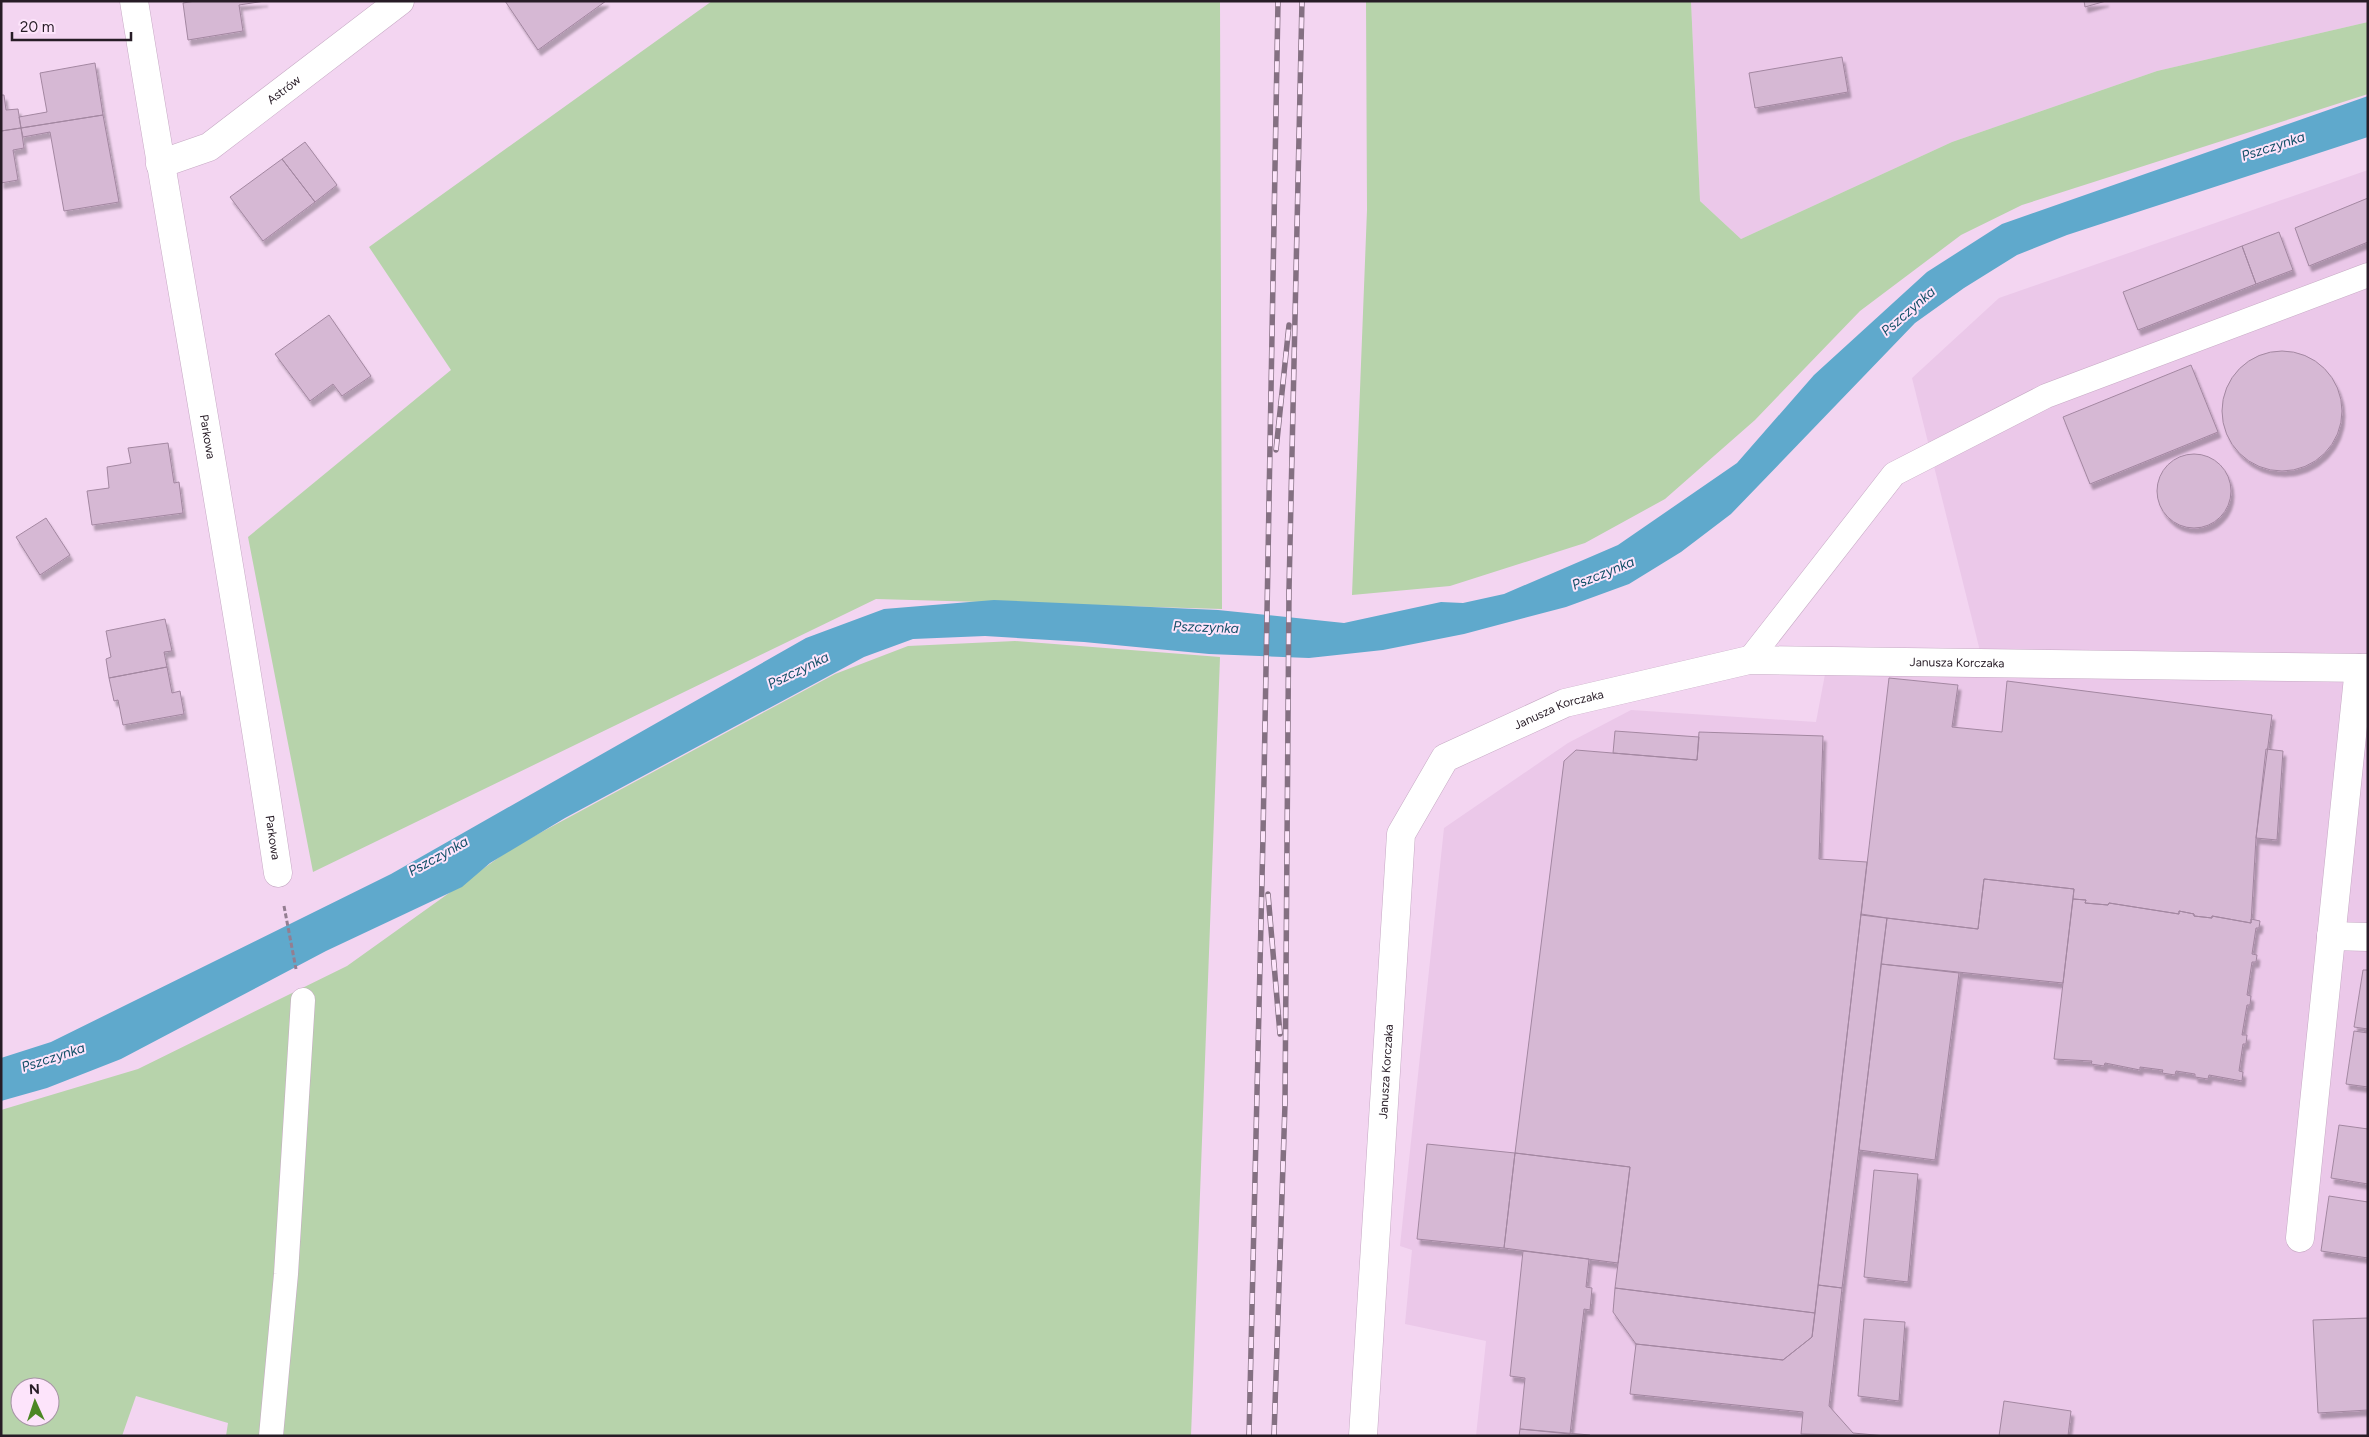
<svg xmlns="http://www.w3.org/2000/svg" width="2369" height="1437" viewBox="0 0 2369 1437" font-family="Figtree,sans-serif">
<style>
.built{fill:#ebc8e9}
.green{fill:#b7d3ab;fill-rule:evenodd}
.water{fill:#5fa9cc}
.building{fill:#d6b8d4;stroke:#a387a1;filter:url(#shadow)}
.lines{fill:none;stroke-linecap:round;stroke-linejoin:round}
.service-casing{stroke:#c6a9c4;stroke-width:25}
.minor-casing{stroke:#c6a9c4;stroke-width:29}
.path{stroke:#937e91;stroke-width:3;stroke-dasharray:5 2.5;stroke-linecap:butt}
.service{stroke:#fff;stroke-width:24}
.minor{stroke:#fff;stroke-width:28}
.rail-casing{stroke:#847082;stroke-width:5.5}
.rail{stroke:#fde4fb;stroke-width:4;stroke-dasharray:11;stroke-linecap:butt}
.labels{text-anchor:middle;stroke-width:4;stroke-linejoin:round;paint-order:stroke}
.street-label{font-size:12px;fill:#271c26;stroke:#fde4fb}
.water-label{font-size:14px;font-style:italic;fill:#135068;stroke:#fde4fb}
</style>
<defs>
<filter id="shadow"><feDropShadow dx="3" dy="5.5" stdDeviation="1" flood-color="#0004"/></filter>
</defs>
<rect width="100%" height="100%" fill="#f3d5f1"/>
<!-- built -->
<path class="built" d="M1691,1H2368V22L2157,71L1952,142L1741,239L1700,201Z
M2368,170V1436H1476L1486,1341L1405,1324L1412,1250L1400,1246L1444,828L1568,743L1631,710L1816,722L1826,669L1980,651L1912,378L1999,298Z"/>
<!-- green -->
<path class="green" d="M712,1H1220L1222,609L876,599L313,872L248,537L451,370L369,247Z
M1366,1H1691L1700,201L1741,239L1952,142L2157,71L2368,22V94L2022,205L1961,235L1860,311L1755,420L1665,499L1585,543L1450,586L1352,595L1367,210Z
M1015,641L1220,657L1191,1436H226L228,1423L136,1396L122,1436H1V1110L138,1069L347,966L512,848L835,674L908,646ZM20,1387H50V1417H20Z"/>
<!-- water -->
<path class="water" d="M2368,96V137L2067,235L2017,255L1964,288L1915,323L1731,514L1681,552L1629,584L1566,607L1464,634L1383,650L1309,658L1209,654L1084,642L985,636L913,639L864,657L565,818L490,863L462,887L326,951L121,1059L47,1088L1,1101V1058L51,1042L391,874L806,638L884,609L994,600L1218,610L1344,623L1441,602L1463,603L1504,594L1618,545L1737,463L1814,375L1927,272L2002,224Z"/>
<!-- building -->
<path class="building" d="M195,1H265L239,5L243,31L188,40L183,3Z
M505,1H606L538,50Z
M2084,1H2106L2085,7Z
M1842,57L1848,92L1755,108L1749,73Z
M95,63L103,115L21,128L19,117L47,112L40,73Z
M1,95H4L6,110L18,109L21,128L1,131Z
M103,115L119,202L64,211L50,132L23,137L21,128Z
M21,128L24,148L13,150L18,180L1,183V131Z
M305,142L337,185L315,202L282,159Z
M282,159L315,202L263,241L230,197Z
M2368,198V242L2309,266L2295,228Z
M2279,232L2293,270L2256,284L2242,246Z
M2242,246L2256,284L2138,330L2123,292Z
M329,315L371,376L342,396L333,384L310,401L275,354Z
M2222 411a60 60 0 1 1 120 0a60 60 0 1 1-120 0Z
M2191,365L2218,432L2090,484L2063,417Z
M168,443L174,483L179,482L183,513L92,525L87,491L109,488L107,467L131,463L128,448Z
M2157 491a37 37 0 1 1 74 0a37 37 0 1 1-74 0Z
M46,518L70,555L40,575L16,537Z
M165,619L172,651L164,652L167,667L109,678L106,659L111,657L106,631Z
M167,667L172,693L180,691L184,714L123,725L118,700L114,701L109,678Z
M1889,678L1958,685L1952,727L2002,732L2007,681L2272,715L2256,838L2251,923L2212,916V918L2194,916V914L2179,911V914L2109,903L2108,905L2085,903L2086,900L2073,899L2074,889L1984,879L1978,929L1861,915Z
M1615,731L1699,737L1697,760L1613,753Z
M1699,732L1823,736L1819,859L1867,862L1815,1313L1615,1288L1630,1167L1515,1153L1564,761L1576,750L1697,760Z
M2266,749L2283,751L2277,840L2256,838Z
M1984,879L2074,889L2063,983L1881,964L1887,918L1978,929Z
M2073,899L2086,900L2085,903L2108,905L2109,903L2179,914V911L2194,914V916L2212,918V916L2251,923V919L2260,921L2259,928H2256L2252,954L2257,955L2256,962H2252L2247,995L2251,996L2250,1005H2247L2242,1035H2247L2246,1044H2243L2239,1071L2243,1072L2242,1081L2209,1075L2208,1079L2195,1077V1074L2176,1071L2175,1075L2162,1073L2163,1070L2140,1067V1070L2105,1063L2104,1066L2091,1064L2092,1061L2054,1059Z
M1861,914L1887,918L1842,1288L1818,1285Z
M1881,964L1959,973L1935,1160L1859,1150Z
M2363,970H2368V1029L2354,1027Z
M2354,1031L2368,1033V1087L2346,1084Z
M2339,1125L2368,1129V1184L2331,1178Z
M1427,1144L1515,1153L1504,1248L1417,1239Z
M1515,1153L1630,1167L1618,1263L1504,1248Z
M1874,1170L1918,1174L1908,1282L1864,1277Z
M2329,1196L2368,1202V1258L2321,1251Z
M1523,1251L1589,1259L1586,1287L1592,1288L1590,1310L1584,1309L1570,1434L1520,1429L1525,1378L1510,1376Z
M1818,1285L1842,1288L1829,1406L1853,1433L1886,1436L1801,1434L1803,1412L1630,1394L1636,1344L1783,1360L1812,1337Z
M1615,1288L1815,1313L1812,1337L1783,1360L1636,1344L1613,1312Z
M2368,1318V1410L2318,1413L2313,1320Z
M1864,1319L1905,1322L1899,1401L1858,1396Z
M2004,1401L2071,1411L2068,1436H1999Z
M1520,1429L1590,1435L1589,1436H1519Z"/>
<g class="lines">
<defs>
<path id="service" d="M1749,660L1894,474L2046,396L2368,275
M271,1436L286,1274L303,1000"/>
<g id="minor">
<path id="s1" d="M134,1C181,292 235,582 278,873"/>
<path id="s2" d="M160,164L209,147L400,1"/>
<path d="M2331,936L2368,937"/>
<path d="M2300,1238L2359,668"/>
<path id="s3" d="M1363,1436L1401,834L1445,758L1565,703L1749,660L2368,668"/>
</g>
</defs>
<!-- service casing -->
<use href="#service" class="service-casing"/>
<!-- minor casing -->
<use href="#minor" class="minor-casing"/>
<!-- path -->
<path class="path" d="M284,906L296,969"/>
<!-- service -->
<use href="#service" class="service"/>
<!-- minor -->
<use href="#minor" class="minor"/>
<defs>
<path id="rail" d="M1276,450L1289,325
M1268,894L1280,1034
M1249,1436L1263,836L1278,1
M1274,1436L1285,1104L1289,590L1302,1"/>
</defs>
<!-- rail casing -->
<use href="#rail" class="rail-casing"/>
<!-- rail -->
<use href="#rail" class="rail"/>
</g>
<g class="labels">
<!-- street labels -->
<g class="street-label">
<text dy="4" stroke="none"><textPath href="#s2" startOffset="146">Astrów</textPath></text>
<text dy="4" stroke="none"><textPath href="#s1" startOffset="442">Parkowa</textPath></text>
<text dy="4" stroke="none"><textPath href="#s3" startOffset="1220">Janusza Korczaka</textPath></text>
<text dy="4" stroke="none"><textPath href="#s3" startOffset="815">Janusza Korczaka</textPath></text>
<text dy="4" stroke="none"><textPath href="#s1" startOffset="848">Parkowa</textPath></text>
<text dy="4" stroke="none"><textPath href="#s3" startOffset="365">Janusza Korczaka</textPath></text>
</g>
<!-- water labels -->
<g class="water-label">
<text transform="translate(2273 146) rotate(-18)" y="5">Pszczynka</text>
<text transform="translate(1908 311) rotate(-41)" y="5">Pszczynka</text>
<text transform="translate(1603 573) rotate(-22)" y="5">Pszczynka</text>
<text transform="translate(1206 627) rotate(2)" y="5">Pszczynka</text>
<text transform="translate(798 670) rotate(-26)" y="5">Pszczynka</text>
<text transform="translate(438 856) rotate(-29)" y="5">Pszczynka</text>
<text transform="translate(53 1057) rotate(-18)" y="5">Pszczynka</text>
</g>
</g>
<!-- border -->
<rect width="2369" height="1437" fill="none" stroke="#271c26" stroke-width="5"/>
<!-- north arrow -->
<g transform="translate(35 1402) rotate(357)"><circle r="24" fill="#fde4fb" stroke="#a794a6"/>
<path d="M0-4L9 19L0 12L-9 19Z" fill="#4c8724"/>
<text y="-8" font-size="14" font-weight="bold" text-anchor="middle" fill="#271c26">N</text>
</g>
<!-- scale -->
<path d="M12 32v8h119v-8" fill="none" stroke="#271c26" stroke-width="2.5"/>
<text x="20" y="32" font-size="15" fill="#271c26" stroke="#fde4fb" stroke-width="4" paint-order="stroke">20 m</text>
</svg>
